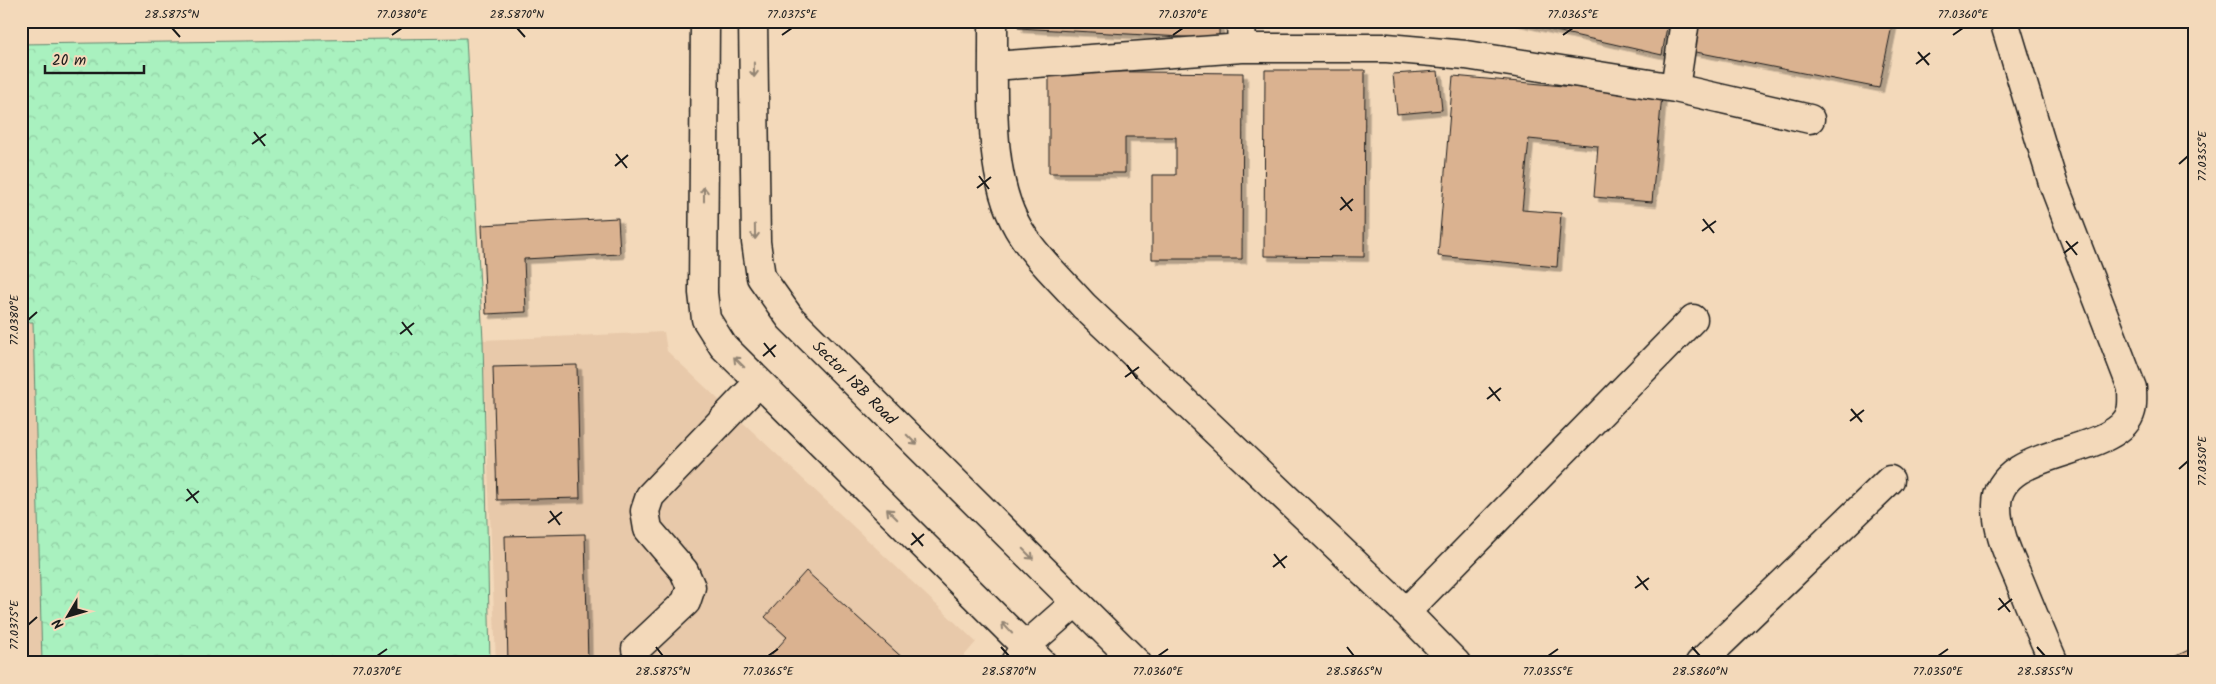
<svg xmlns="http://www.w3.org/2000/svg" width="2216" height="684" viewBox="0 0 2216 684" font-family="Kalam,sans-serif">
<style>
.built{fill:#e8c9aa}
.park{fill:url(#park-crowns);stroke:#62866e}
.building{fill:#dab290;stroke:#1c1c1c;filter:url(#shadow)}
.lines{fill:none;stroke-linecap:round;stroke-linejoin:round}
.minor-casing{stroke:#1c1c1c;stroke-width:31}
.minor{stroke:#f3d9ba;stroke-width:28}
.oneway{stroke:#928473}
.ticks{fill:none;stroke:#1c1c1c;stroke-width:2}
.labels{text-anchor:middle;stroke-width:4;stroke-linejoin:round;paint-order:stroke}
.street-label{font-size:16px;fill:#1c1c1c;stroke:#f3d9ba}
.neatline{fill:none;stroke:#1c1c1c;stroke-width:2}
.ticks-label{font-size:12px;text-anchor:middle;fill:#1c1c1c}
</style>
<defs>
<pattern id="park-crowns" width="20" height="18" patternUnits="userSpaceOnUse" patternTransform="scale(1.25)"><rect width="20" height="18" fill="#a9f1bf"/><path d="M2 6a3 3 0 1 1 6 0M12 15a3 3 0 1 1 6 0" fill="none" stroke="#91cea4"/></pattern>
<filter id="shadow"><feDropShadow dx="4.5" dy="4.5" stdDeviation="0" flood-color="#0004"/></filter>
</defs>
<rect width="100%" height="100%" fill="#f3d9ba"/>
<filter id="ink" filterUnits="userSpaceOnUse"><feTurbulence type="fractalNoise" baseFrequency=".02" numOctaves="2"/><feDisplacementMap in="SourceGraphic" scale="10" xChannelSelector="R" yChannelSelector="G"/><feConvolveMatrix kernelMatrix="1 2 1 2 8 2 1 2 1" color-interpolation-filters="sRGB"/></filter>
<g filter="url(#ink)">
<!-- built -->
<path class="built" d="M21,322H33L42,663H21Z
M664,332L667,351L976,642L958,663H496L483,340Z"/>
<!-- park -->
<path class="park" d="M466,38L483,340L490,663H42L33,322H21V44Z"/>
<!-- building -->
<path class="building" d="M1018,21H1219V39L1018,28Z
M1512,21H1668L1662,55Z
M1691,21H1893L1879,88L1686,50Z
M1265,70H1365L1364,257L1264,256Z
M1049,71L1243,73L1242,259H1152V175H1176V137H1125V173H1049Z
M1438,71L1442,110L1397,114L1393,74Z
M1453,76L1662,95L1652,202L1594,197L1598,146L1529,139L1522,210L1561,213L1557,267L1438,256Z
M618,218L620,254L524,259L526,312L486,314L482,225Z
M577,365L580,498L497,500L493,367Z
M585,534L588,663H508L505,536Z
M806,571L906,661L904,663H764L787,637L765,617Z
M2195,647V663H2161Z"/>
<g class="lines">
<defs>
<path id="minor" d="M705,21L703,293L706,319L723,346L1042,663
M753,21L756,242L761,277L790,318L1137,663
M993,21C994,84 986,173 1018,228C1035,257 1062,281 1084,306L1406,612L1456,663
M1241,21L1242,48
M2004,21L2053,183L2132,388C2132,395 2133,404 2131,411C2119,458 1996,445 1997,506C1997,533 2010,558 2020,582C2031,609 2042,636 2054,663
M994,66L1242,48H1387L1466,55L1675,88L1810,119
M1675,88L1685,21
M1406,612L1693,319
M636,649L686,602L691,587L684,571L648,529L645,511L650,496L759,382
M1015,662L1025,647L1076,602
M1700,663L1890,480"/>
</defs>
<!-- minor casing -->
<use href="#minor" class="minor-casing"/>
<!-- minor -->
<use href="#minor" class="minor"/>
</g>
<!-- one-way arrows -->
<defs><path id="oneway-shaft" d="M-6 0H5M1.5-3L5.5 0L1.5 3" fill="none" stroke-width="1.6" stroke-linecap="round" stroke-linejoin="round" transform="scale(1.25)"/></defs>
<g class="oneway">
<use href="#oneway-shaft" transform="translate(754 70) rotate(89)"/>
<use href="#oneway-shaft" transform="translate(704 194) rotate(-90)"/>
<use href="#oneway-shaft" transform="translate(755 232) rotate(89)"/>
<use href="#oneway-shaft" transform="translate(739 362) rotate(-135)"/>
<use href="#oneway-shaft" transform="translate(912 440) rotate(45)"/>
<use href="#oneway-shaft" transform="translate(892 514) rotate(-135)"/>
<use href="#oneway-shaft" transform="translate(1028 554) rotate(45)"/>
<use href="#oneway-shaft" transform="translate(1007 628) rotate(-133)"/>
</g>
</g>
<!-- ticks -->
<path class="ticks" d="M172,28L180,37M517,28L525,37M392,35L402,28M782,35L792,28M1173,35L1183,28M1563,35L1573,28M1953,35L1963,28M1918,52L1929,65M1916,64L1930,53M254,132L265,146M252,144L266,134M616,154L627,168M2179,164L2188,156M615,166L628,155M979,176L989,189M977,188L991,177M1341,197L1352,211M1340,210L1353,199M1703,219L1714,233M1702,231L1716,221M2066,241L2077,255M2064,253L2078,242M28,320L37,312M402,322L412,335M400,334L414,323M764,343L775,357M763,356L776,345M1127,365L1137,379M1125,377L1139,367M1489,387L1500,401M1487,399L1501,388M1851,409L1862,422M1850,421L1864,410M2179,469L2188,461M187,489L198,503M186,501L199,491M550,511L560,525M548,523L562,512M912,533L923,546M911,545L924,534M1274,554L1285,568M1273,567L1287,556M1637,576L1648,590M1635,588L1649,578M1999,598L2010,612M1998,610L2012,599M28,625L37,617M656,647L663,656M1001,647L1009,656M1347,647L1354,656M1692,647L1700,656M2037,647L2045,656M377,656L387,649M768,656L778,649M1158,656L1168,649M1548,656L1558,649M1938,656L1948,649"/>
<g class="labels">
<!-- street labels -->
<g class="street-label">
<text transform="translate(855 382) rotate(45)" y="6">Sector 18B Road</text>
</g>
</g>
<!-- margin -->
<rect width="2216" height="684" fill="none" stroke="#f3d9ba" stroke-width="55"/>
<!-- north arrow -->
<g transform="translate(68 616) rotate(232)" stroke="#f3d9ba" stroke-width="4" paint-order="stroke">
<path d="M0-4L9 19L0 12L-9 19Z" fill="#1c1c1c"/>
<text y="-8" font-size="14" font-weight="bold" text-anchor="middle" fill="#1c1c1c">N</text>
</g>
<!-- scale -->
<path d="M45 65v8h99v-8" fill="none" stroke="#1c1c1c" stroke-width="2.5"/>
<text x="52" y="65" font-size="15" fill="#1c1c1c" stroke="#f3d9ba" stroke-width="4" paint-order="stroke">20 m</text>
<rect x="28" y="28" width="2160" height="628" class="neatline"/>
<g class="ticks-label">
<text x="172" y="18">28.5875°N</text>
<text x="402" y="18">77.0380°E</text>
<text x="517" y="18">28.5870°N</text>
<text x="792" y="18">77.0375°E</text>
<text x="1183" y="18">77.0370°E</text>
<text x="1573" y="18">77.0365°E</text>
<text x="1963" y="18">77.0360°E</text>
<text transform="translate(2202 156) rotate(-90)" y="4">77.0355°E</text>
<text transform="translate(14 320) rotate(-90)" y="4">77.0380°E</text>
<text transform="translate(2202 461) rotate(-90)" y="4">77.0350°E</text>
<text transform="translate(14 625) rotate(-90)" y="4">77.0375°E</text>
<text x="377" y="675">77.0370°E</text>
<text x="663" y="675">28.5875°N</text>
<text x="768" y="675">77.0365°E</text>
<text x="1009" y="675">28.5870°N</text>
<text x="1158" y="675">77.0360°E</text>
<text x="1354" y="675">28.5865°N</text>
<text x="1548" y="675">77.0355°E</text>
<text x="1700" y="675">28.5860°N</text>
<text x="1938" y="675">77.0350°E</text>
<text x="2045" y="675">28.5855°N</text>
</g>
</svg>
